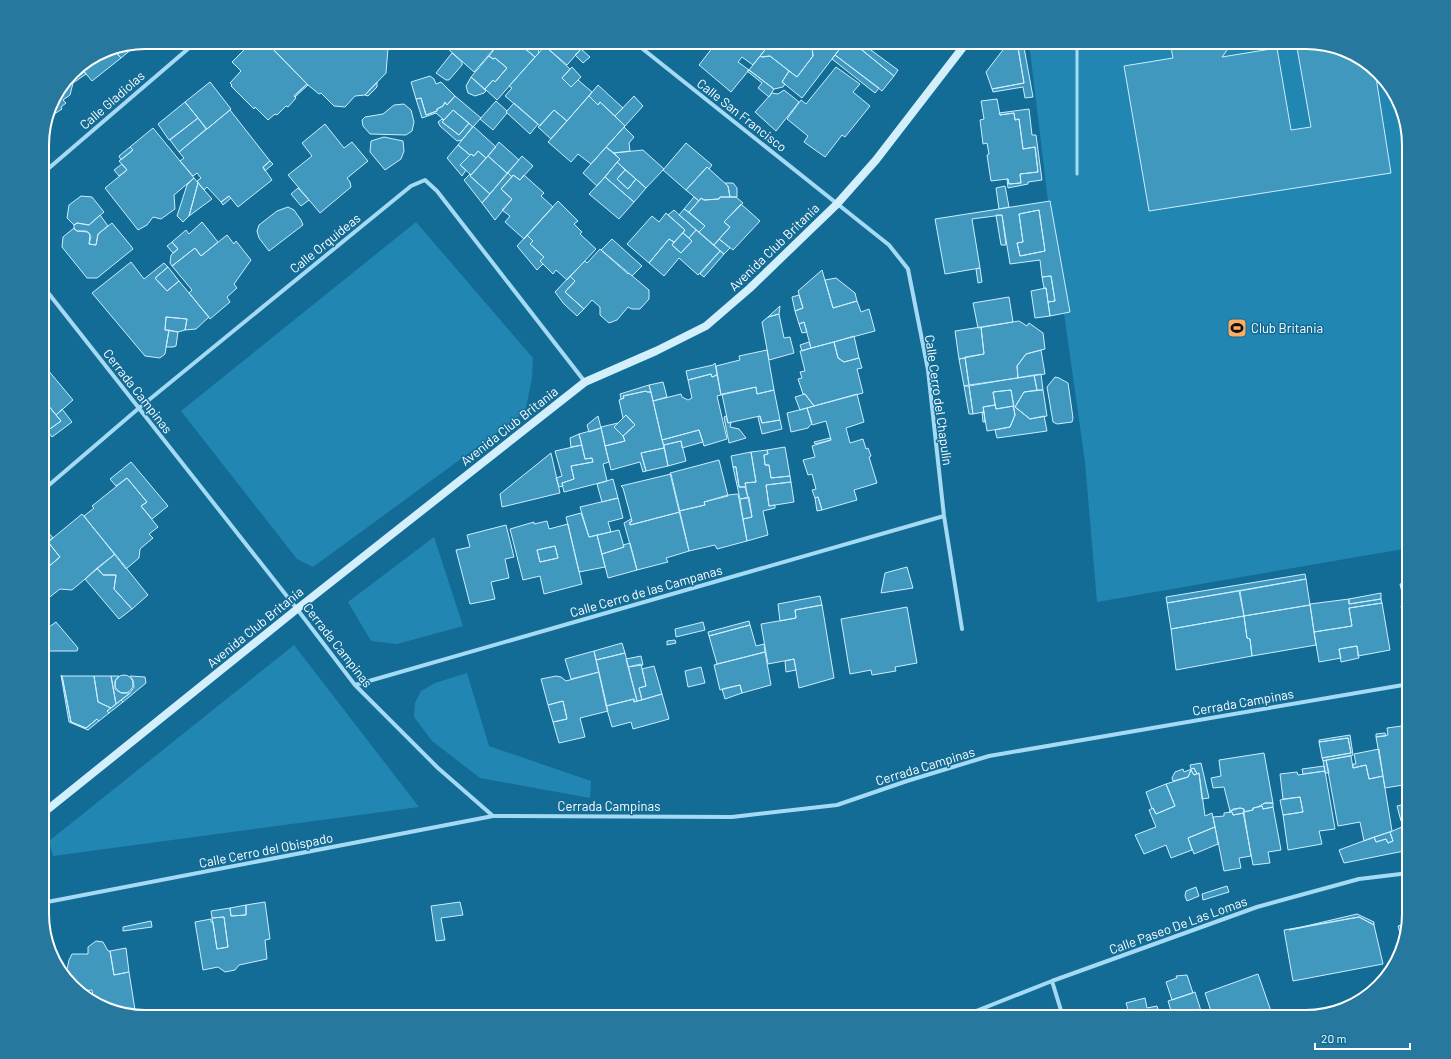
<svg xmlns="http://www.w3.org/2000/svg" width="1451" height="1059" viewBox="0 0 1451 1059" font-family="Barlow,sans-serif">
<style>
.green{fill:#2286b3}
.building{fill:#4098bf;stroke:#cbeefd;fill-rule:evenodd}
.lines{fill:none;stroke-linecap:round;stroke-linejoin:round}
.lane{stroke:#a4daf3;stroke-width:3}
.street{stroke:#a4daf3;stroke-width:4}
.secondary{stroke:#d3effc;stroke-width:8}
.labels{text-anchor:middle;stroke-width:3;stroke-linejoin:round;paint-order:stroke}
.street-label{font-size:13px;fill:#fff;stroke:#136c96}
.poi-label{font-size:13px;fill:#fff;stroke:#136c96;text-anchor:start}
.rim{fill:none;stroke:#fff;stroke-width:2}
</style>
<rect width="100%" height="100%" fill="#136c96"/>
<!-- green -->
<path class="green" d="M1029,42H1306L1339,47L1368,63L1398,99L1409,145V548L1097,602L1085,462L1047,193Z
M416,222L533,358L532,378L525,412L313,567L297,559L181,411Z
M434,537L463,626L397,644L371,641L348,602Z
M294,645L419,807L53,856L49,841Z
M467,673L489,746L591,781L590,798L480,778L432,741L414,717L415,703L421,691L435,683Z"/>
<!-- building -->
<path class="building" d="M252,42H266L307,84L294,96L296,98L288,107L286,106L277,115L275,114L268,120L255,107L254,109L231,86L232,85L230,83L241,71L232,62Z
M266,42H383L388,48L386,73L365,95L355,96L345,107L334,106L321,93L319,94L308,85Z
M411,42H423L418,48Z
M444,42H452L448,46Z
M452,42H500L474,72L447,48Z
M500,42H527L523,47L535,57L497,100L485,89L493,80L495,82L507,68L495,58L493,59L489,56Z
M527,42L531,43L538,49L539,53L535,57L523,47Z
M549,42H573L581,49L567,65L545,46Z
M706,42H771L753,65L742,57L738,62L749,70L731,92L699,65L713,47Z
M771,42H808L812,47L813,56L797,77L770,56L762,57L760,56Z
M808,42H845L802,98L782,82L789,71L797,77L813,56L812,47Z
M845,42H852L894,76L882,91L835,55Z
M852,42H860L898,70L894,76Z
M1009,42H1017L1024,83L992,89L986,72Z
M1017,42H1023L1033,97L1025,98L1023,87L993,92L992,89L1024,83Z
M1170,42H1233L1222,57L1277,48L1291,130L1311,127L1296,42H1306L1339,47L1368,63L1375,71L1391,173L1149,211L1124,66L1173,58Z
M139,43L121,58L112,48Z
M545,46L570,69L562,78L571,87L578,80L592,92L567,121L554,110L540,126L505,96L512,88L509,86Z
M112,48L121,58L92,81L81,68L100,53L106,50Z
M581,49L590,57L583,63L575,55Z
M100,53L81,68L80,66Z
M452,53L462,62V65L449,80H446L436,73Z
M835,55L879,88L875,93L832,59Z
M489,56L493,59L495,58L507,68L495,82L493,80L485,89L471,77Z
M760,56L762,57L770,56L789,71L782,82L785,84L783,87L774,89L749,70Z
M80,66L86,74L73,83L70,95L63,100L66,103L61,107L62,109L48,118L53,99L77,68Z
M572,67L581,77L571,87L562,78Z
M836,67L860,84L853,92L870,106L845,137L842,135L825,157L804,142L808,136L787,119L801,100L806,104Z
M749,70L774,89L769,97L758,88L762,83L747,71Z
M430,76L434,79L436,84L441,82L455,96L447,105L445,102L443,106L437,109V111L426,115L421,98L416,99L411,82Z
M471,77L486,91L484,93L475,96L468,93L466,86Z
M210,82L231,109L207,129L185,102Z
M377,82V87L368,96L365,95Z
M307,84L308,85L295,97L294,96Z
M598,85L623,108L615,116L600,102L598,105L589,96Z
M784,90L799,102L776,131L755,112L772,93L778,94Z
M455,96L481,118L473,127L453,110L444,120L436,113L422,118L416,99L421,98L426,115L437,111V109L443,106L445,102L447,105Z
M589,96L598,105L600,102L625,126L591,164L578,154L571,162L548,142Z
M634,96L643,106L625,126L615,116Z
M997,99L1000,115L1014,113L1015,120L1019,119L1023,149L1035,147L1038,172L1020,174L1021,183L1009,184L1008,179H1007L991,181L987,155L989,154L987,143L983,144L980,120L984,119L981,101Z
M496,101L507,111L506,112L507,113L493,130L480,119Z
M185,102L198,118L169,140L158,124Z
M514,103L538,124L530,134L506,112Z
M404,104L411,110L414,122L412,131L406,135L370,134L363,126L362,120L365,117L383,114L394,105Z
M1029,109L1032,135H1036L1042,180L1028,182V184L1008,188L1007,179H1008L1009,184L1021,183L1020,174L1038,172L1035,147L1023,149L1019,119L1015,120L1014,113L1000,115L999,113Z
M230,110L270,161L263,167L272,180L238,207L229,196L221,202L207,187L204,190L197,181L201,178L197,173L193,176L180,161L184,158L179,152Z
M453,110L469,123L459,135L442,122Z
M554,110L567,121L551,139L538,127Z
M198,118L206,129L179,152L170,140Z
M442,119L444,120L442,122L459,135L469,123L473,127L462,140L457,141L440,126L438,122Z
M325,124L344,148L352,142L368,161L347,178L350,182L351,187L320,213L288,175L312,156L302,143Z
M473,126L496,147L486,158L478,151L474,156L471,154L470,155L458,145Z
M624,127L634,137L629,143L630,151L614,153L606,147Z
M153,128L194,178L174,195L175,209L161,219L153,217L147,225L138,230L105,188L127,170L119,161L133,150L130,147Z
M384,137L403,141L404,151L401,159L385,170L370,152L371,141Z
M499,142L519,160L507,173L488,156Z
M686,143L712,165L709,169L707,167L686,190L687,191L663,170Z
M458,145L470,155L460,165L466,170L462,176L447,158Z
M130,147L133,150L121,160L119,156Z
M606,147L620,159L597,186L583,173Z
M643,150L664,169L646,188L617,162L620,159L614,153Z
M478,151L486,158L471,175L460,165L471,154L474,156Z
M488,156L507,173L490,194L470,176Z
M522,156L533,166L520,180L513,175L512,177L508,173Z
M270,161L273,164L265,171L263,167Z
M617,162L625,170L617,179L628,189L636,179L646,188L634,202L605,177Z
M122,164L127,170L119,176L114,170Z
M707,167L728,186L730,197H720L719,199L704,200L701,198L699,201L686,190Z
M625,170L636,179L628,189L617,179Z
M508,173L512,177L501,189L512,199L495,220L482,203Z
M470,174L471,175L470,176L490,194L482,203L464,180Z
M513,175L520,180L524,175L544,193L541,196L553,207L524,239L505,222L510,216L502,210L512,199L501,189Z
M605,177L634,202L619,219L589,194Z
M194,178L198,183L189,216L183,222L177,216L187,185Z
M198,183L212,199L189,216Z
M725,183H733L737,188V197H730L728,186Z
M1005,186L1009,207L999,209L996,188Z
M298,188L309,200L301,206L291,194Z
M81,196L92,197L104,212L89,225L77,223L74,225L67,218L69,205Z
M229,196L231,198L223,205L221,202Z
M694,197L699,201L689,212L684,209Z
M720,197H736L743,203L724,222L730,227L714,245L699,232L705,226L689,212L701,198L704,200L719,199Z
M558,201L578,221L574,224L582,232L580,234L596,249L567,280L556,270L553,274L540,261L544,257L530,244L533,241L527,235Z
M1050,201L1070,312L1050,316L1048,302L1055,301L1051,276L1042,277L1040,260L1010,264L1002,215L972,219L980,268L945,274L935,219ZM1039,210L1045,251L1020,256L1017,243L1023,242L1019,214Z
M741,204L760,221L733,250L719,239L730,227L724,222Z
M288,207L294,210L301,220L303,225L269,251L259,238L257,231L259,225L277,211Z
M684,209L705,226L699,232L679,215Z
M674,210L696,230L689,238L683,233L685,230L668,215Z
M1039,210L1045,251L1020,256L1017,243L1023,242L1019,214Z
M666,213L685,230L674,242L669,239L649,263L627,244L652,216L659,222Z
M100,215L108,226L98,234L96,245L89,244L90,234L86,231H77L74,229V225L77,223L89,225Z
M996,215H1002L1006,245H1001Z
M202,222L218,242L201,256L195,248L172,266L170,263L171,255L178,249L172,242L186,230L189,234Z
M112,223L131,246L133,249L97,278H87L62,247L63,237L74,228L77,231L88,232L91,237L89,244L96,245L98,234Z
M696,230L720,251L698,275L679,258L664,276L649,263L669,239L674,242L672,245L681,253L692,241L689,238Z
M683,233L692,241L681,253L672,245Z
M227,235L234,244L236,241L251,260L234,284L237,288L227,297L230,302L210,319L189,293L192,290L172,266L195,248L201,256Z
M527,235L533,241L530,244L544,257L540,261L543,264L537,270L517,246Z
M612,239L642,266L632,276L629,273L628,274L601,250Z
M719,239L730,248L724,254L714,245Z
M172,242L178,249L173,253L167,246Z
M600,249L649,290V299L640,309H632L628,307L617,320L609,323L600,315V307L592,300L584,309L565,292L575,281L570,276L585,261L587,263Z
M720,251L724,254L704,277L700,274Z
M131,262L144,279L164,263L168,267L155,278L167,291L179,281L209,317L196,329L185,330L187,319L166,317L165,330H169L165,354L160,358L145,356L92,293Z
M168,267L179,281L167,291L155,278Z
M980,268L982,282L978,283L976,269Z
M822,270L833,308L857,301L861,312L869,309L875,331L811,348L804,322L799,324L795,311L803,308L798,291Z
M570,276L575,281L565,292L584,309L577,316L564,304L555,292Z
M1051,276L1055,301L1048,302L1046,288H1044L1042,277Z
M836,278L855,293L857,301L833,308L825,280Z
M1046,288L1050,316L1035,318L1031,291Z
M799,295L803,308L795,311L792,297Z
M1009,297L1013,322L978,328L973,303Z
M780,306L779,314L768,317Z
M779,314L784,338L790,337L794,353L769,360L762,322L768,317Z
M166,317L187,319L185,330L178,332L165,330Z
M1019,321L1027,326L1029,323L1043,333L1045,349L1026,354L1017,366L1018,378L969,385L965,357L984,354L981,327Z
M804,322L807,332L802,333L799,324Z
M981,327L984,354L959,359L955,331Z
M169,330L178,332L176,346L173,347H166Z
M854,336L859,358L844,362L838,358L834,342Z
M809,342L811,348L802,351L800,345Z
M834,342L838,358L844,362L859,358L862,368L857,369L863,393L814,406L805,394H803L798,379L802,378L800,372L805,371L800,351Z
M767,350L774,390L757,394L756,387L721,395L716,366L740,360L739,356Z
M1041,350L1045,374L1018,378L1017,366L1026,354Z
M965,358L969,385L964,386L959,359Z
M42,363L73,400L56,415L42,397Z
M715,363L717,375L712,377L711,374L688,380L686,371L713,365Z
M711,374L712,377L717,375L721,395L717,396L727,439L704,446L699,430L662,440L653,401L681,394L682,397L688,400L692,398L688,380Z
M1041,374L1043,390H1037L1034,375Z
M1034,375L1037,390L1024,392L1015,407L1030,419L1044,416L1047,431L997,438L995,430L1010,427L1015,415L1011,390L993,392L995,405L983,407L984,412L973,414L969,386Z
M1055,377L1059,378L1068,383L1073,418L1072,422L1057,424L1053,422L1047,387Z
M663,382L667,397L653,401L649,385Z
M649,385L651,392H647L646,391L623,396L624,398L621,399L620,394Z
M964,386H969L973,414H969Z
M756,387L757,394L774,390L780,420L762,423L760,416L728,423L722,394Z
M1011,390L1014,406L996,409L993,392Z
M1043,390L1047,416L1030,419L1015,407L1024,392Z
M646,391L647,392H651L664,448L641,453L646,471L643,472L640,462L611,470L605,446L625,441L623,436L635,425L626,415L623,418L619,400L624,398L623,396Z
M805,394L814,406L800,410L795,397Z
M857,394L864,422L846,428L850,443L863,439L866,449L868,448L871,456L869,457L877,483L854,490L857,500L822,510L818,497L815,498L812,490L816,489L812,474L808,475L803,460L815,457L812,446L831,440L826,421L812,425L807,408Z
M42,397L46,403L42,406Z
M46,403L61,421L47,431L42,426V406Z
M995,405L996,409L1013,406L1015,415L1010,427L987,431L983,407Z
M807,408L812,423L808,428L791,432L787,413Z
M62,409L72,422L52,437L47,431L61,421L56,415Z
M982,412H984L985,422H983Z
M626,415L635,425L623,436L614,427Z
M598,416L601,428L589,432L587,425Z
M726,416L728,423L731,422L730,427L739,429L746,438L729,443L724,417Z
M760,416L762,423L780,420L782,429L762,434L758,417Z
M618,423L614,427L623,436L625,441L605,446L601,427Z
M601,428L609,462L603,464L607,481L564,492L562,483L574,479L571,466L593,462L592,458L585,459L579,434Z
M699,430L703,442L682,448L681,441L664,445L662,440Z
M579,434L582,445L571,447L570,438Z
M830,438L831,440L815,444L814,442Z
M681,441L686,461L668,466L664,445Z
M582,445L585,459L592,458L593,462L571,466L574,479L562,483L563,486L559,487L556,478L562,476L555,451Z
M785,447L790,476L771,478L769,465H765L764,455L768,454L767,450Z
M664,448L668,466L646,471L641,453Z
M767,450L768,454L764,455L765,465H769L771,478L790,476L791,482L766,485L769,506L775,505V508L763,511L768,535L747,541L743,519L752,517L745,483L756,482L751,452Z
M751,452L756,482L745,483L746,487H739L736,467H733L731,456Z
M551,453L560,493L502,507L500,494Z
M719,460L728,496L704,502L705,505L679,511L670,473Z
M131,462L168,506L152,519L141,506L147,502L127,478L116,486L110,479Z
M733,467H736L739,487H745L748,498L740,499Z
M671,474L680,512L630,525V522L632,521L623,488L621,486Z
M127,478L147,502L141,506L158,527L149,534L153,538L140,549L139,558L126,569L84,516L94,508L92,506Z
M613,479L618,498L602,502L597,484Z
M791,482L794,502L769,506L766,485Z
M738,494L747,541L717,549L715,545L689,551L679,511L705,505L704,502L728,495Z
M749,497L752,517L743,519L740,499Z
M818,497L822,510L817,511L815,498Z
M618,498L623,518L608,522L611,532L589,537L580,507Z
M680,512L689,551L666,558L668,562L637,570L624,523L631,519L632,521L630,522V525Z
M581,513L589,537L597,535L605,567L579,572L566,517Z
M82,514L115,554L72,590L60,589L42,603V572L60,557L48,542Z
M547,521L549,529L568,524L582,584L544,594L540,576L523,580L510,529L534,522V524ZM555,546L558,558L540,562L537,550Z
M506,525L514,557L505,559L509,578L491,582L495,599L470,604L456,550L470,547L467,535Z
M619,530L624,547L602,554L597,535Z
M48,532L53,538L48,542L60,557L42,572V536Z
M630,543L637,570L608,578L602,554L624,547L623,545Z
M555,546L558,558L540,562L537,550Z
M115,554L148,595L132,609L114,589L116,575H103L97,568Z
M907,567L913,588L881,593L885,573Z
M97,568L103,575H116L114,589L132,609L119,619L85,579Z
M1305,574L1306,579L1167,603L1166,597Z
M1306,579L1310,605L1244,616L1240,591Z
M1409,582V636L1401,606L1405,605L1400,584Z
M1239,591L1244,616L1171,629L1167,603Z
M1381,593V599L1349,604V599Z
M820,596L822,605L795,610L796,618L780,621L778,604Z
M1349,599V604L1381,599L1382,603L1349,608L1352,626L1314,632L1310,604Z
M1382,603L1390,650L1358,656L1357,646L1339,649L1341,658L1319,662L1314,632L1352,626L1349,608Z
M822,605L834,678L799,688L794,659L768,664L761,624L796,618L795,610Z
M1310,605L1316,645L1252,656L1250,639L1247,638L1244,616Z
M907,607L917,663L895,667L896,671L872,675L871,670L850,674L841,619Z
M1244,616L1247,638L1250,639L1252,656L1176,670L1171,629Z
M749,621L750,625L709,636L708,632Z
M56,622L78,648L77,651H42V632Z
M703,622L705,630L676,637L675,629Z
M750,625L756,646L764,644L765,652L717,664L709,636Z
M675,640L676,643L667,645V641Z
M622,643L625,653L596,660L594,651Z
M1357,646L1359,658L1341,662L1339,649Z
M594,651L599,672L571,679L565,659Z
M765,652L771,685L742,693L740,685L720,690L714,665Z
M625,653L637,701L634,702V699L606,706L596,660Z
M641,656L643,665L628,667L626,659Z
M794,659L796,670L786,672L785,661Z
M641,664L646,686L639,688L642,700L637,701L628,667Z
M654,666L662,694L642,700L639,688L646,686L642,669Z
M701,667L705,683L688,687L685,671Z
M599,672L608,711L580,718L585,737L559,743L553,722L567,719L563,701L548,705L541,679L556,676L561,677L566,681Z
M115 684a9 9 0 1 1 18 0a9 9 0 1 1-18 0Z
M61,675L62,676L71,722L86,728L97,719L99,721L88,730L69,722Z
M62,676H94L98,702L111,708L107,711L109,713L99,721L97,719L86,728L71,722Z
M94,676H111L116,704L111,708L98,702Z
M111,676H119L115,681V689L121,693H130L116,704Z
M130,676L145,677L146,683L123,702L121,700L130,693L134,687L133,680Z
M740,685L742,693L725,699L722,689Z
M662,694L669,719L633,729L631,722L612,727L606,706L634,699V702Z
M121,700L123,702L109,713L107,711Z
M563,701L567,719L553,722L548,705Z
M1409,725V784L1385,788L1376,737L1388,735L1387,728Z
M1385,733L1386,736L1376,737V734Z
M1350,735L1353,755L1323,761L1322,758L1351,753L1348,738L1319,742V740Z
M1348,738L1351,753L1322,758L1319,742Z
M1379,749L1383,776L1369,779L1366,765L1353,768V764H1356L1354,754Z
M1264,753L1273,803H1265L1258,807L1253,808V810L1244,812V809L1240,808L1230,811L1224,787L1213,788L1211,778L1221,776L1219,760Z
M1351,756L1353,768L1366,765L1369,779L1383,776L1392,831L1364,841L1360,822L1338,826L1326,760Z
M1326,760L1329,773H1325L1324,766L1323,761Z
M1201,763L1209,798L1202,799L1199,773L1197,774L1194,768L1191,769L1190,765Z
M1324,766L1325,771L1303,774L1302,769Z
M1194,768L1197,774L1194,775L1191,770L1188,777L1173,781L1172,778L1175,772L1183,769L1184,772Z
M1191,770L1194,775L1199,773L1205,816L1212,813L1215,827L1188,838L1192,850L1171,858L1166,845L1144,854L1135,835L1156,827L1149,810L1153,808L1156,814L1175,806L1166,784L1188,777Z
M1325,771L1335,829L1319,831L1322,844L1288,850L1283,815L1303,812L1300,797L1283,799L1280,774L1297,772L1298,775Z
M1166,784L1175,806L1156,814L1153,808L1152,809L1146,792Z
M1300,797L1303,812L1283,815L1280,800Z
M1265,803H1273V807L1263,809L1262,806L1258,807Z
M1409,803V819L1401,821L1397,806Z
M1262,806L1263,809L1273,807L1281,850L1268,852L1270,863L1253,865L1243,812L1253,810V808Z
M1240,808L1244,809V813L1233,815L1232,812H1229L1233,809Z
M1232,812L1233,815L1244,813L1251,856L1239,858L1241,868L1224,871L1213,817L1224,816V813Z
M1409,824V850L1344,863L1339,850L1374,837L1376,842L1386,839L1388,843L1393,841L1390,832Z
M1215,827L1218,844L1194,854L1188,838Z
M1390,832L1393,841L1388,843L1386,839L1376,842L1374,837Z
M1227,886L1229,892L1203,900L1202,894Z
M1196,887L1199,896L1187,901L1185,896L1186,891Z
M265,902L270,939L265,940L267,959L239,965L235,970L225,972L218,967L203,970L195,922L211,919V922H213L217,949L228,947L224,917L212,918L211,911L230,908L231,916L246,915V905Z
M460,902L463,915L441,918L445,940L436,941L431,906Z
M246,905V915L231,916L230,908Z
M1357,914L1374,922V925L1359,917L1289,930Z
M224,917L228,947L217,949L212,918Z
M1359,917L1374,925L1383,964L1293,981L1284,930Z
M151,921L152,927L123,931V927Z
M1408,923L1404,947L1398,926Z
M96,941L103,942L108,951H110L114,975L129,972L136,1016L112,1011L94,1002L92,990L79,991L68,978L66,974L69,960L72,954H88V947Z
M126,948L129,972L114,975L110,951Z
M1258,974L1273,1017H1213L1205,993Z
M1187,975L1193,993L1172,1000L1166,982L1177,978L1176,976Z
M1195,992L1203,1017H1173L1168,1001Z
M1145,998L1147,1008L1157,1006L1160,1017H1117L1129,1013L1126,1003Z"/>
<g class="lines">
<!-- lane -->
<path class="lane" d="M1077,174V45L1078,42"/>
<!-- street -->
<path class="street" d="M634,42L889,245L908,269L928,370L944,516L962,629
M42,174L196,42
M42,285L297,609L355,685L438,768L493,816
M42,491L139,408L411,186L425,180L437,191L585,382
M355,685L944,516
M42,903L493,816L732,817L837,805L907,781L989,756L1409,684
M1052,981L1063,1017
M961,1017L1052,981L1257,907L1359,879L1409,873"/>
<!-- secondary -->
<path class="secondary" d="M42,814L297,609L585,382L656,351L706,326L750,288L837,204L876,160L967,42"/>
</g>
<!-- icons -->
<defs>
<symbol id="stadium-square" viewBox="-11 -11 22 22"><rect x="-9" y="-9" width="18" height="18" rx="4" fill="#ffad65" stroke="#136c96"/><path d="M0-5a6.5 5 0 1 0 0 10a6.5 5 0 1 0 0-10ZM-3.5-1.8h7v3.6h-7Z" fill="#111"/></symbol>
</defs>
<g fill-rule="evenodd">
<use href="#stadium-square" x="1226" y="317" width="22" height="22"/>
</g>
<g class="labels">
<!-- street labels -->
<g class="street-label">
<text transform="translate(112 100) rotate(-41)" y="5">Calle Gladiolas</text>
<text transform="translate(742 115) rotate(38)" y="5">Calle San Francisco</text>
<text transform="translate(325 243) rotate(-39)" y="5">Calle Orquídeas</text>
<text transform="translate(774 247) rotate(-44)" y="5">Avenida Club Britania</text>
<text transform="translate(138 391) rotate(52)" y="5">Cerrada Campinas</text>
<text transform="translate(939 400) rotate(82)" y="5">Calle Cerro del Chapulín</text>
<text transform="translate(509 426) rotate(-38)" y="5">Avenida Club Britania</text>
<text transform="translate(646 591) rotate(-16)" y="5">Calle Cerro de las Campanas</text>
<text transform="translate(255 627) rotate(-39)" y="5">Avenida Club Britania</text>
<text transform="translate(338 645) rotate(52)" y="5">Cerrada Campinas</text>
<text transform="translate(1243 702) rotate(-10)" y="5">Cerrada Campinas</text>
<text transform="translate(925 766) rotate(-17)" y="5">Cerrada Campinas</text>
<text x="609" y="811">Cerrada Campinas</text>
<text transform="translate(266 850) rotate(-11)" y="5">Calle Cerro del Obispado</text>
<text transform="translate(1178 925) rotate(-20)" y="5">Calle Paseo De Las Lomas</text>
</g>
<!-- poi labels -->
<g class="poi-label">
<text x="1251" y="333">Club Britania</text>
</g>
</g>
<!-- crop -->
<path d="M0 0H1451V1059H0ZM145 49H1306A96 96 0 0 1 1402 145V914A96 96 0 0 1 1306 1010H145A96 96 0 0 1 49 914V145A96 96 0 0 1 145 49Z" fill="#26789e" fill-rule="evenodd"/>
<path class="rim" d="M145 49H1306A96 96 0 0 1 1402 145V914A96 96 0 0 1 1306 1010H145A96 96 0 0 1 49 914V145A96 96 0 0 1 145 49Z"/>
<!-- scale -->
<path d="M1315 1043v6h95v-6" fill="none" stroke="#ffffff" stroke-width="2"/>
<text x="1321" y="1043" font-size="12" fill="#ffffff" stroke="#136c96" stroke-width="3" paint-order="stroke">20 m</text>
</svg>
